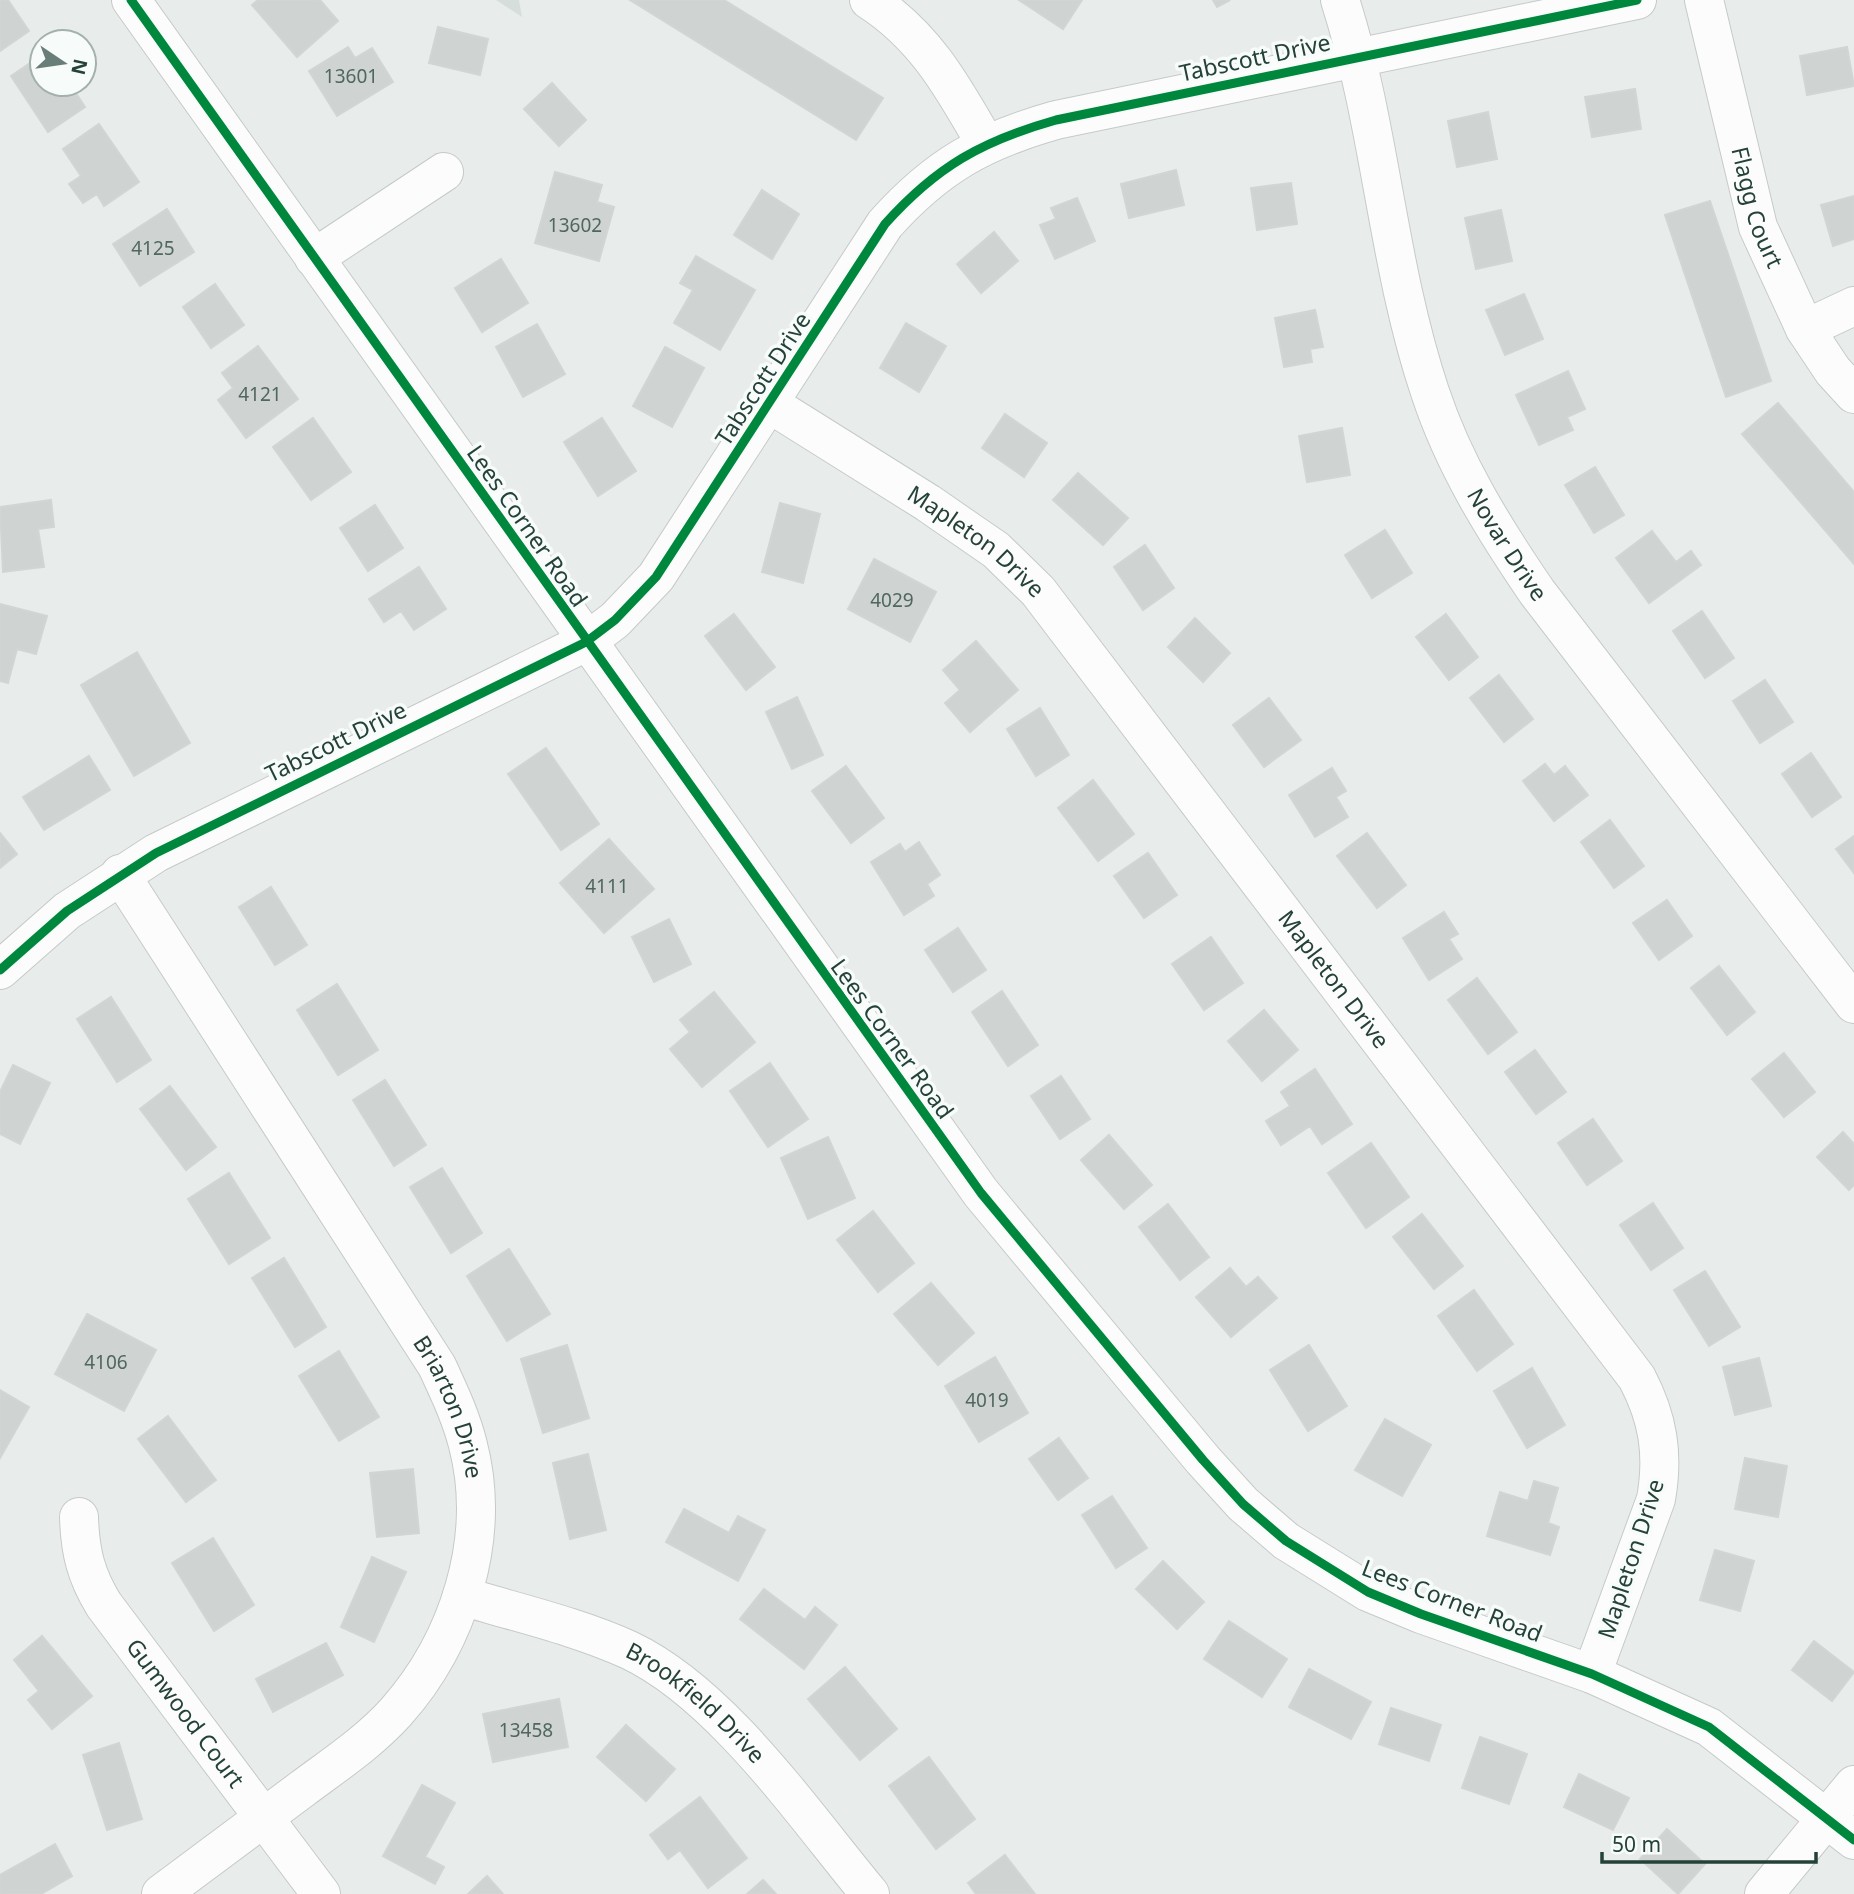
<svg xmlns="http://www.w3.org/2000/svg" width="1854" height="1894" viewBox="0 0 1854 1894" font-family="'Noto Sans',sans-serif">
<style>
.built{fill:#d6dedb}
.building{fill:#cfd4d2;stroke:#d1d6d4;stroke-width:2}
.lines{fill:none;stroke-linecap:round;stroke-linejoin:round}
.minor-casing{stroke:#c5cac8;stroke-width:40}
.minor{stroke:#fcfcfc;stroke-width:38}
.cycleway-casing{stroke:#f7fbf9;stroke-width:13}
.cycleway{stroke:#00873e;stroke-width:9}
.labels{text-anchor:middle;stroke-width:7;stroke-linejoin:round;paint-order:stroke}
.number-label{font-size:19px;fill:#506761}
.street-label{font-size:23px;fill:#24423a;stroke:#f7fbf9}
</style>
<rect width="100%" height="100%" fill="#e8edeb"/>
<!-- built -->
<path class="built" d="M496,0H519L522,17Z"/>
<!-- building -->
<path class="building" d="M0,0H8L29,31L0,51Z
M258,0H320L338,21L297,57L252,5Z
M630,0H724L883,98L856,140Z
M1019,0H1082L1063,29Z
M1213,0H1230L1217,7Z
M438,27L488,39L480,75L429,63Z
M348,47L355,58L372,48L393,82L337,116L309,71Z
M1847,47L1854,86L1807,95L1800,56Z
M42,55V84H70L85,107L48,132L11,76Z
M552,83L586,120L559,146L524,109Z
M1635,89L1641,129L1592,137L1585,97Z
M1488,112L1497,159L1457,167L1448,121Z
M99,124L139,182L104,206L97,194L83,203L69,184L81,176L63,149Z
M1176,170L1184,205L1129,218L1121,184Z
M555,172L602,185L597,202L614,207L599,261L535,243Z
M1291,183L1297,224L1257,230L1251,188Z
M762,190L799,214L772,259L734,235Z
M1854,196V239L1833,246L1821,205Z
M1077,198L1095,241L1055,259L1040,225L1056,219L1051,208Z
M1710,201L1771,381L1726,397L1665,215Z
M167,209L194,252L140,286L113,244Z
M1501,210L1512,261L1476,269L1465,218Z
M994,232L1018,261L981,293L957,264Z
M696,256L755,290L720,350L674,323L693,290L680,283Z
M501,259L528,303L482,332L455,288Z
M215,284L244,325L211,348L183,307Z
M1524,294L1543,339L1505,355L1486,310Z
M1315,310L1323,347L1310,349L1312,362L1284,367L1275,318Z
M906,323L946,346L919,392L880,368Z
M537,324L565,374L523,397L496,347Z
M258,346L298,399L246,438L218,400L233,388L222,373Z
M665,347L704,368L672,427L633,406Z
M1568,371L1585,409L1567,417L1573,430L1539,445L1516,395Z
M1778,403L1854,492V564L1742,434Z
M1005,414L1047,443L1024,477L982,448Z
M313,418L351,472L311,500L273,447Z
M602,418L636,471L598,496L564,442Z
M1342,428L1350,475L1307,482L1299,436Z
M1595,467L1624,515L1594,533L1565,485Z
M1078,473L1128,518L1103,545L1053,500Z
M51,500L54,527L38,529L44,567L3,572L0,507Z
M780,503L820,514L803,583L762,572Z
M375,505L403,548L368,571L340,528Z
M1385,530L1412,573L1372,598L1345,555Z
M1652,531L1676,562L1691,551L1701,565L1649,603L1616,558Z
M1145,545L1174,588L1143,610L1114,567Z
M874,559L936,592L910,642L848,609Z
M419,567L446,609L414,630L401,611L384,622L369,599Z
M0,604L47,616L36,654L17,649L8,683L0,681Z
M1702,611L1734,658L1705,678L1673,631Z
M734,614L775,667L746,690L705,636Z
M1446,614L1478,657L1449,680L1416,637Z
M1195,618L1230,653L1203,682L1168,647Z
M976,641L1018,690L970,732L945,703L960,690L943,670Z
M137,652L190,743L134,776L81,685Z
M1499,675L1533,719L1504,742L1470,698Z
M1765,680L1793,722L1760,743L1733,701Z
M797,697L823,755L792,769L766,712Z
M1269,698L1301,740L1264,767L1233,725Z
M1040,708L1069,755L1036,776L1007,729Z
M546,748L599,824L561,850L508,774Z
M1811,753L1841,797L1812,817L1782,774Z
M89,756L110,790L44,830L23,797Z
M1545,764L1554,775L1565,766L1588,795L1554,821L1523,781Z
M846,766L884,818L851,843L812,791Z
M1332,768L1346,791L1336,797L1348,817L1315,837L1289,795Z
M1093,780L1134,834L1098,861L1058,808Z
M1610,820L1644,866L1614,888L1581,842Z
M0,833L17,854L0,868Z
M1367,833L1406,885L1377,908L1337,856Z
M1854,836V873L1836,849Z
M609,839L654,889L604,933L560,883Z
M919,842L940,875L927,884L934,896L904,915L871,862L900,844L905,852Z
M1148,853L1177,895L1144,918L1114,876Z
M271,887L307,945L275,965L239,907Z
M1667,900L1692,936L1659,960L1633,923Z
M1444,912L1458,934L1449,939L1462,959L1429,980L1403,938Z
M669,919L691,964L654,982L632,937Z
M958,928L986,970L953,992L925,950Z
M1211,937L1243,983L1204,1010L1172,964Z
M1719,966L1755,1012L1727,1035L1691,988Z
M1477,978L1517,1032L1488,1054L1448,1000Z
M337,984L378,1050L338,1075L297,1010Z
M1002,991L1038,1045L1008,1066L972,1012Z
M714,992L755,1042L702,1087L670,1049L690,1032L680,1020Z
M111,997L151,1060L117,1082L77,1019Z
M1264,1010L1298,1050L1262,1081L1228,1041Z
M1535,1050L1566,1092L1536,1114L1505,1072Z
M1784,1053L1815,1092L1784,1117L1752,1079Z
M770,1063L808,1119L768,1147L730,1091Z
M13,1065L50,1083L20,1144L0,1134V1092Z
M1315,1069L1352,1124L1322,1144L1310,1126L1281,1145L1266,1121L1290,1106L1281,1092Z
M1061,1076L1090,1119L1060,1139L1031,1096Z
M385,1080L426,1145L394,1166L353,1100Z
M170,1086L216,1147L186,1170L140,1109Z
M1593,1119L1622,1161L1587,1185L1558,1143Z
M1843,1132L1854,1144V1185L1849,1190L1817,1157Z
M1109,1135L1152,1185L1124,1209L1081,1160Z
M828,1137L855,1198L808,1219L781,1158Z
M1371,1143L1409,1197L1366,1228L1328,1173Z
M442,1168L482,1233L451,1253L410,1187Z
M229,1173L270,1238L229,1264L188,1199Z
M1653,1203L1683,1248L1651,1270L1620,1225Z
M1168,1204L1209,1257L1180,1280L1139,1227Z
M873,1211L914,1263L878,1292L837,1240Z
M1422,1214L1463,1266L1434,1289L1393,1237Z
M509,1249L550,1314L507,1341L467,1276Z
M284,1258L326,1327L295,1347L252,1278Z
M1230,1268L1246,1287L1258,1277L1277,1298L1231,1337L1196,1297Z
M1705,1271L1740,1327L1709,1346L1674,1290Z
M931,1283L974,1333L938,1365L894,1314Z
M1474,1290L1513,1344L1477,1371L1438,1316Z
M87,1314L156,1350L124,1411L55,1374Z
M567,1345L589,1418L543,1433L521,1359Z
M1309,1345L1347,1406L1308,1431L1270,1370Z
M339,1351L379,1417L339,1441L299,1376Z
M995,1357L1028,1413L979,1442L945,1386Z
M1759,1358L1771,1406L1735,1415L1723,1367Z
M1532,1368L1565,1425L1527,1448L1494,1391Z
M0,1390L29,1407L0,1458Z
M168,1416L216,1480L186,1502L138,1439Z
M1385,1419L1431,1445L1402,1496L1355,1470Z
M1059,1438L1088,1478L1058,1500L1029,1459Z
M588,1454L606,1530L570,1539L553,1463Z
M1745,1458L1787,1466L1778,1517L1735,1509Z
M413,1469L419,1533L377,1537L370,1473Z
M1534,1481L1558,1488L1548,1523L1559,1527L1550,1555L1487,1536L1500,1492L1528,1501Z
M1112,1496L1147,1548L1116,1568L1082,1515Z
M684,1509L729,1533L738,1516L765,1530L738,1581L666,1542Z
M213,1538L254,1605L214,1631L172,1563Z
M1715,1550L1754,1561L1740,1611L1700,1600Z
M372,1557L406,1572L374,1642L341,1627Z
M1163,1561L1204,1602L1177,1629L1136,1589Z
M764,1589L805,1620L815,1607L837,1625L804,1669L740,1619Z
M1229,1621L1287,1659L1262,1697L1204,1659Z
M42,1636L92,1696L52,1729L28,1700L39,1691L14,1660Z
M1814,1641L1854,1672L1832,1701L1792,1670Z
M326,1643L343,1675L273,1712L256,1679Z
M845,1667L897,1729L860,1760L808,1699Z
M1309,1669L1371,1702L1351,1739L1289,1707Z
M559,1699L568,1747L493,1762L483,1714Z
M1391,1708L1441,1725L1429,1761L1379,1744Z
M626,1725L675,1769L646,1801L597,1757Z
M1480,1737L1527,1754L1509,1804L1462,1788Z
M119,1743L142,1819L107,1830L83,1755Z
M929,1757L975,1819L936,1849L889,1786Z
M1579,1774L1629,1798L1613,1830L1564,1807Z
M422,1785L455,1803L425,1857L444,1867L435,1884L383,1856Z
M700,1797L747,1858L708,1888L680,1850L668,1859L650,1835Z
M1667,1829L1705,1864L1678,1894L1640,1859Z
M55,1844L72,1876L41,1894H0V1875Z
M1005,1855L1035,1894H976L968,1883Z
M487,1876L503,1894H468Z
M763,1880L776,1894H747Z"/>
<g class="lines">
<defs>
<g id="minor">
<path d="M131,0L981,1193L1203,1460L1243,1504L1286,1541L1368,1592L1421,1614L1592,1674L1709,1727L1854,1840"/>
<path d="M869,0C925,36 953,87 985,143"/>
<path id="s1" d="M1340,0C1381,128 1387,264 1430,392C1454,465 1494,529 1537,592L1854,1004"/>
<path id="s2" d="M1704,0L1758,227L1805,329L1833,371L1854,394"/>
<path d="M314,258L444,172"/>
<path d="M1805,329L1854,306"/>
<path id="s3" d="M770,404L928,503L996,550L1038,591L1637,1378C1658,1418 1664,1454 1656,1499L1592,1674"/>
<path id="s4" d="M120,874L437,1366C449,1392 461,1417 468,1445C492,1538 459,1641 396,1712C369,1742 334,1765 302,1789C255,1824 208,1859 161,1894"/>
<path d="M0,970L67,911L156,853L586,642L615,620L656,577L885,224C937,166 982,141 1056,120L1637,0"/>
<path id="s5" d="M79,1517C80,1552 86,1576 104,1605L321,1894"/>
<path id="s6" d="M462,1596C518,1613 576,1626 629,1650C722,1694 804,1815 870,1894"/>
<path d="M1764,1894L1854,1785"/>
</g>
</defs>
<!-- minor casing -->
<use href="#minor" class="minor-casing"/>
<!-- minor -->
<use href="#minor" class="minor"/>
<defs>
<path id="cycleway" d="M131,0L981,1193L1203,1460L1243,1504L1286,1541L1368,1592L1421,1614L1592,1674L1709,1727L1854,1840
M0,970L67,911L156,853L586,642L615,620L656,577L885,224C937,166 982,141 1056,120L1637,0"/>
</defs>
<!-- cycleway casing -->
<use href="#cycleway" class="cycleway-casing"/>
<!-- cycleway -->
<use href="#cycleway" class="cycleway"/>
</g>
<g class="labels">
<!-- number labels -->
<g class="number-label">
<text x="351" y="83">13601</text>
<text x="575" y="232">13602</text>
<text x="153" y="255">4125</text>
<text x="260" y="401">4121</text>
<text x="892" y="607">4029</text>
<text x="607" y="893">4111</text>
<text x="106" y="1369">4106</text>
<text x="987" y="1407">4019</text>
<text x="526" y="1737">13458</text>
</g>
<!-- street labels -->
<g class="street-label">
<text transform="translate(1255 58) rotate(-12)" y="8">Tabscott Drive</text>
<text dy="8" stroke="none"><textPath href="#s2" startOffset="214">Flagg Court</textPath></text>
<text transform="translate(763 379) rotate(-57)" y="8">Tabscott Drive</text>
<text transform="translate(527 526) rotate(55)" y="8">Lees Corner Road</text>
<text dy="8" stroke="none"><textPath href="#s3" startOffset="248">Mapleton Drive</textPath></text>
<text dy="8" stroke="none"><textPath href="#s1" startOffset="574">Novar Drive</textPath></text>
<text transform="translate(336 742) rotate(-26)" y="8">Tabscott Drive</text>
<text dy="8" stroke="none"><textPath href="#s3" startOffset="816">Mapleton Drive</textPath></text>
<text transform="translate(892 1039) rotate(54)" y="8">Lees Corner Road</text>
<text dy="8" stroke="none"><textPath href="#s4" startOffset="628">Briarton Drive</textPath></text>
<text transform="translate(1631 1559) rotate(-72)" y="8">Mapleton Drive</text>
<text transform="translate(1452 1601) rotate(21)" y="8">Lees Corner Road</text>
<text dy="8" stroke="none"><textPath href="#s6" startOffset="261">Brookfield Drive</textPath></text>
<text dy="8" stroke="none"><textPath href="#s5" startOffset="228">Gumwood Court</textPath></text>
</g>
</g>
<!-- north arrow -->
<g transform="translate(63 63) rotate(103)"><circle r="33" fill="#f7fbf9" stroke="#a3b1ad" stroke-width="2"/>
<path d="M0-5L12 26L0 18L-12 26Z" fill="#697e78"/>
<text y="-10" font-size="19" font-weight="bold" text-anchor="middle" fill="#24423a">N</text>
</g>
<!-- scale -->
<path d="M1602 1852v10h214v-10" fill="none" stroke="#24423a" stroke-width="3.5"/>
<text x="1612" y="1852" font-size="21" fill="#24423a" stroke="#f7fbf9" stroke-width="5" paint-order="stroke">50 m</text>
</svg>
